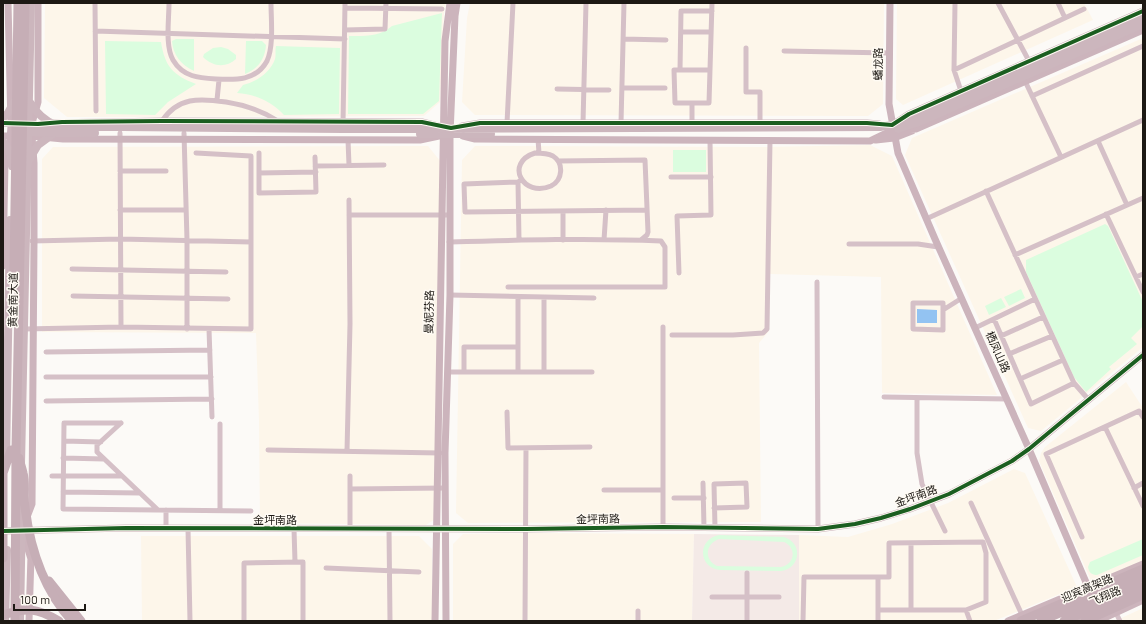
<svg xmlns="http://www.w3.org/2000/svg" width="1146" height="624" viewBox="0 0 1146 624" font-family="Barlow,'Noto Sans SC',sans-serif">
<style>
.built{fill:#fdf6ea}
.education{fill:#f4eae7}
.green{fill:#dbfddf;fill-rule:evenodd}
.water{fill:#93c3f2}
.lines{fill:none;stroke-linecap:round;stroke-linejoin:round}
.street{stroke:#d5c0c7;stroke-width:5}
.secondary{stroke:#ccb4bc;stroke-width:7}
.primary{stroke:#ccb6bd;stroke-width:8}
.highway{stroke:#c6aeb6;stroke-width:9}
.highway-bridge{stroke:#c6aeb6;stroke-width:9}
.cycleway-casing{stroke:#fffbf4;stroke-width:6}
.cycleway{stroke:#1b5e20;stroke-width:4}
.labels{text-anchor:middle;stroke-width:3;stroke-linejoin:round;paint-order:stroke}
.street-label{font-size:11px;fill:#1d1914;stroke:#fffbf4}
</style>
<rect width="100%" height="100%" fill="#fcfaf7"/>
<!-- built -->
<path class="built" d="M45,3H446L444,13L440,102L424,116L67,117L44,98Z
M470,3H884L883,104L868,116L475,115L462,102L467,18Z
M897,3H1084L1093,20L903,105L896,99Z
M1143,38V347L1041,431L1028,428L905,155L912,138Z
M870,145L892,156L997,395L882,393L881,277L770,274L769,331L759,343L761,522L468,523L456,513L462,160L475,146L764,147Z
M428,146L441,162L435,519L426,525L260,523L259,421L256,333L42,332V159L53,147Z
M1126,382L1143,408V561L1092,583L1039,461L1041,453L1045,447Z
M1014,469L1025,473L1077,587L994,621H799V535L848,537L892,524L948,503Z
M535,533L694,534L692,621H453V544L463,534Z
M141,536H419L432,549V621H142Z
M1143,608V621H1115Z"/>
<!-- education -->
<path class="education" d="M694,534L799,535V621H692Z"/>
<!-- green -->
<path class="green" d="M442,13L439,101L423,114H348L349,36C364,36 380,37 392,26Z
M176,39H194V71C181,65 173,55 172,41Z
M105,41L161,42C165,67 173,75 196,84L168,102L155,115L106,114Z
M246,41H262L266,45C265,59 258,69 245,74Z
M276,46L340,48L339,114L284,115C272,102 255,94 237,93L243,85C256,82 270,73 275,59C276,56 275,50 276,46Z
M221,47L228,49L236,55V59C226,68 213,67 203,57L204,54L213,48Z
M673,150H706V172H673Z
M1105,224L1108,226L1143,302V326L1131,338L1137,344L1109,367L1111,369L1086,392L1074,377L1026,272V260Z
M1021,289L1025,298L1009,306L1004,297Z
M1001,298L1006,307L989,315L985,306Z
M719,535L784,537C803,543 801,568 781,571L720,570C698,568 697,539 719,535ZM719,539L784,542C797,548 795,564 781,567L717,566C704,560 705,544 719,539Z
M1143,539V555L1097,575C1092,575 1089,573 1088,567L1090,562Z"/>
<!-- water -->
<path class="water" d="M917,309L937,310V323H917Z"/>
<g class="lines">
<!-- street -->
<path class="street" d="M95,3L96,111
M169,3C169,20 165,46 173,60C183,77 199,78 216,79C236,80 256,81 267,61C274,46 271,19 271,3
M955,3L954,70L961,91
M998,3L1029,61
M1058,3L1065,18
M345,8L442,9
M345,30L385,29L386,3
M95,31L345,39
M681,32H711
M623,39L666,40
M746,48V92H760V123
M784,51L889,53
M680,70L681,11H712
M710,70H674L675,103H709L712,3
M954,70L1084,9
M1025,81L1061,157
M622,88H665
M557,89L609,90
M1032,96L1143,46
M217,100L219,80
M692,103V123
M162,121C178,97 199,98 226,102C245,105 261,110 278,121
M507,123L513,3
M583,123L586,3
M621,123L624,3
M343,124L345,3
M120,133L121,327
M184,133L187,240V329
M538,139L539,153
M348,140L349,165
M1098,141L1127,205
M259,153V193L316,192L315,157
M535,153C541,153 547,153 553,156C564,163 563,180 551,186C523,198 504,163 535,153Z
M558,161L645,160L648,232L647,235L641,240
M315,166L384,165
M120,171H166
M259,173L316,172
M671,177H711
M521,180L518,182L464,184L465,212L647,210
M518,182L519,240
M986,191L1074,383L1088,399
M120,210H186
M563,211V240
M1106,214L1143,292
M349,215H450
M926,219L1143,120
M604,240L606,210
M32,241L120,239L251,242
M449,242C520,240 590,238 661,241L665,247V287H508
M849,244H918L938,247
M1015,255L1143,198
M72,269L226,272
M679,273L677,216L711,215L710,140
M1136,277L1143,274
M817,282L818,529
M450,295L594,298
M73,296L228,299
M518,297V371
M544,297V371
M913,303H943V330L913,329Z
M943,310L962,298
M994,319L1031,404L1074,383
M663,327V527
M975,328L1035,299
M24,329L121,327L251,329V156L196,153
M209,329L212,417
M672,335H733L763,333L767,329L770,140
M1001,336L1043,317
M46,352L210,350
M1009,354L1052,336
M464,371V347H518
M448,372H592
M46,377H211
M1020,379L1063,360
M884,397L1007,399
M917,398V453L922,484L945,531
M46,401L212,399
M507,412L508,448L590,447
M121,423H64L63,509L251,511
M121,423L97,445V452L158,510
M220,424V510
M1105,427L1143,506
M64,441L101,442
M268,450L440,453
M347,451L350,324L349,200
M63,458L104,459
M52,476H122
M350,476V529
M703,483L704,528
M1134,488L1143,483
M350,489L445,488
M604,490H663
M63,492L140,493
M674,498H704
M971,503L1022,615
M714,508L747,507L746,483L714,484L715,528
M166,510V528
M188,529L190,621
M294,529L295,562
M389,529L390,621
M1082,537L1046,454L1139,411L1143,417
M911,543V610
M326,568L419,572
M747,573V621
M712,597H779
M966,610L970,621
M638,611V621
M1116,613L1120,621
M244,621V563L303,562V621
M525,621L526,448
M803,621L804,577H889V543L983,542L986,553V602L966,610H878
M878,621V577"/>
<!-- secondary -->
<path class="secondary" d="M890,3L889,104L898,153L935,239L1029,449L1088,587
M897,122L909,114L1143,11
M3,123L21,124
M49,123L162,121L422,122L442,127
M462,126L480,123H867L879,124
M3,136H32L63,139L420,140L439,136
M463,136L475,139L870,141L893,130L916,129L1143,30
M876,140L894,138L912,131
M3,266L5,162L10,140L11,126L8,3
M27,517L32,504L34,241V163L32,136V123L38,102V3
M3,531L126,528L526,529L663,527L818,529L855,524L881,518L910,509L949,494L1012,461L1029,449L1070,415L1143,355
M23,533L31,559
M29,621L31,555
M435,621L445,41L450,3
M446,621L445,453L450,295V134L455,16L457,3
M1008,621L1143,564
M1098,621L1143,600"/>
<!-- primary -->
<path class="primary" d="M29,101C36,113 45,121 57,126
M3,118L8,113L14,102
M16,126L343,129L880,127L901,123L916,117L1143,17
M898,129L919,122L1143,24
M17,132L95,133
M420,134H491
M3,142C10,149 11,156 12,166
M29,160L38,145L53,134
M6,460L10,220
M21,464L31,3
M5,621L7,550
M20,621L22,506
M1076,621L1090,615"/>
<!-- highway -->
<path class="highway" d="M49,581L81,621
M1021,621L1143,569
M1041,621L1143,577
M1064,621L1143,587
M1085,621L1143,595"/>
<!-- highway-bridge -->
<path class="highway-bridge" d="M14,272L18,3
M19,458C20,463 22,468 23,473C26,484 23,496 25,507C30,548 44,590 72,621
M3,558V473L11,450
M3,615C27,607 37,608 59,621
M15,621L16,450L25,3"/>
<defs>
<path id="cycleway" d="M3,123L38,124L62,122L162,121L422,122L451,128L480,123H867L892,125L909,114L1143,11
M3,531L126,528L526,529L663,527L818,529L855,524L881,518L910,509L949,494L1012,461L1029,449L1070,415L1143,355"/>
</defs>
<!-- cycleway casing -->
<use href="#cycleway" class="cycleway-casing"/>
<!-- cycleway -->
<use href="#cycleway" class="cycleway"/>
</g>
<g class="labels">
<!-- street labels -->
<g class="street-label">
<text transform="translate(878 64) rotate(-90)" y="4">蟠龙路</text>
<text transform="translate(13 300) rotate(-89)" y="4">黄金南大道</text>
<text transform="translate(429 312) rotate(-89)" y="4">曼妮芬路</text>
<text transform="translate(998 352) rotate(66)" y="4">栖凤山路</text>
<text transform="translate(916 496) rotate(-20)" y="4">金坪南路</text>
<text transform="translate(598 519) rotate(-1)" y="4">金坪南路</text>
<text x="275" y="524">金坪南路</text>
<text transform="translate(1087 588) rotate(-23)" y="4">迎宾高架路</text>
<text transform="translate(1105 596) rotate(-23)" y="4">飞翔路</text>
</g>
</g>
<!-- border -->
<rect width="1146" height="624" fill="none" stroke="#1d1914" stroke-width="8"/>
<!-- scale -->
<path d="M14 604v6h71v-6" fill="none" stroke="#1d1914" stroke-width="2"/>
<text x="20" y="604" font-size="12" fill="#1d1914" stroke="#fffbf4" stroke-width="3" paint-order="stroke">100 m</text>
</svg>
